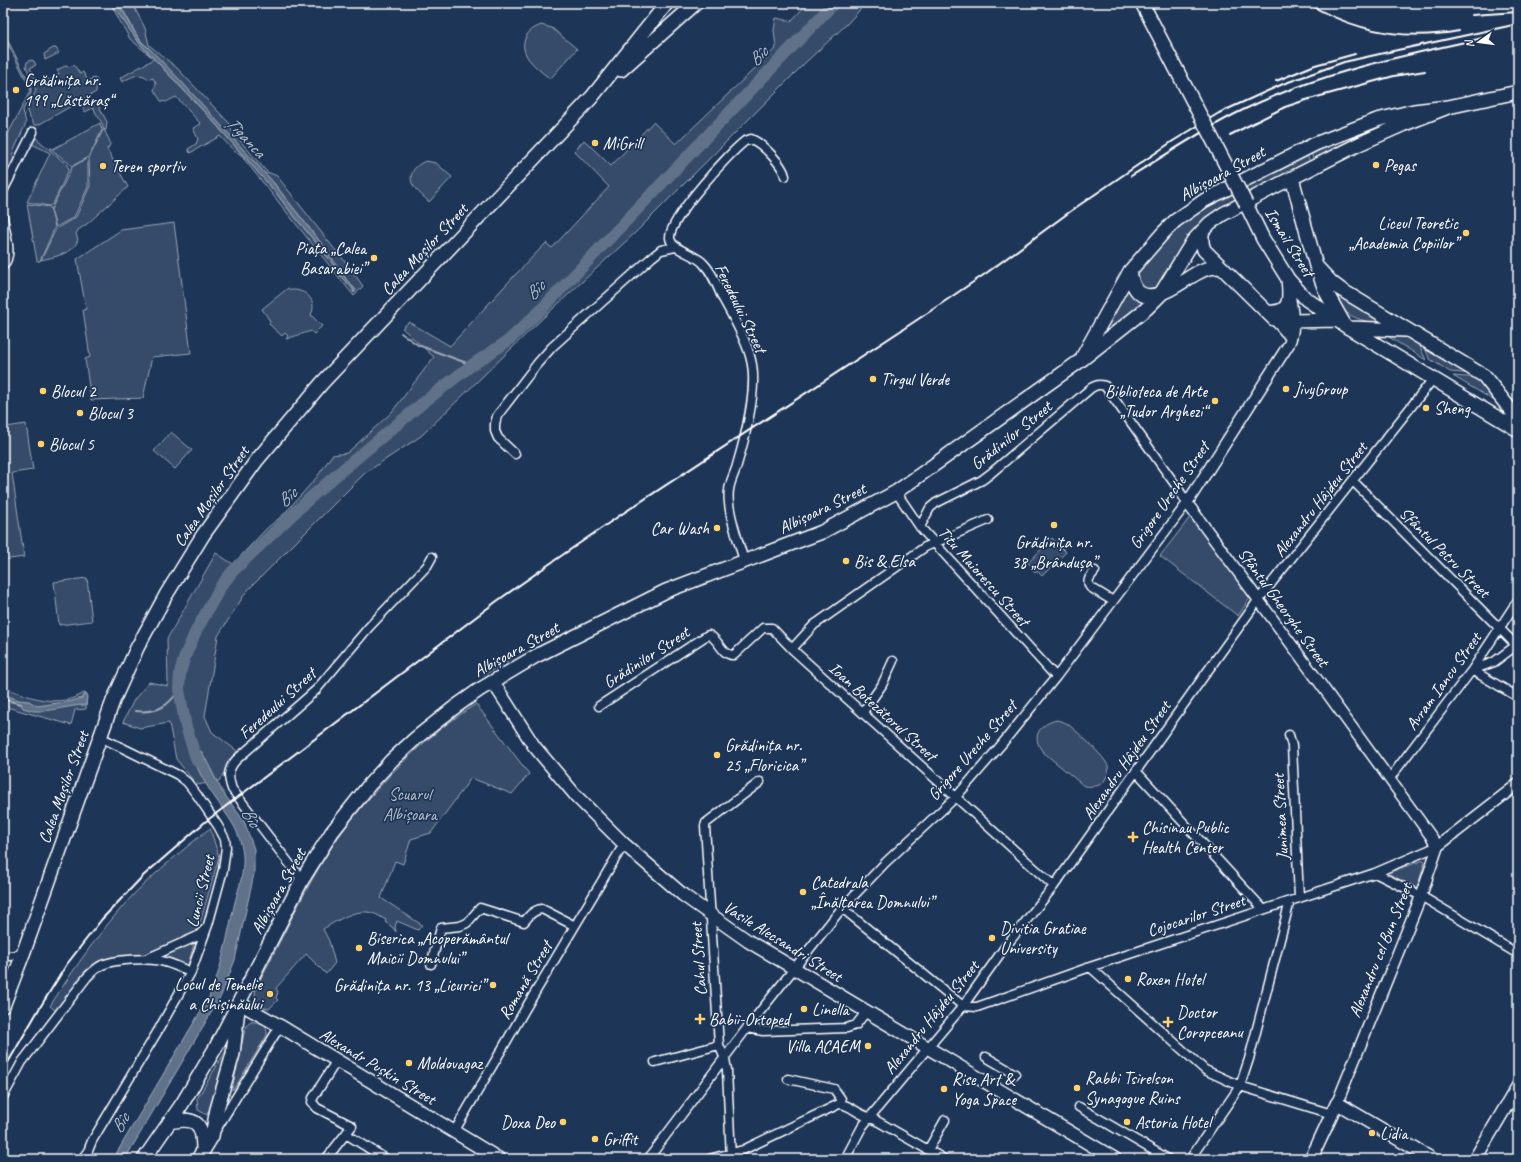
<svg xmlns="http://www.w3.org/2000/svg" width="1521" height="1162" viewBox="0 0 1521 1162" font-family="Caveat,sans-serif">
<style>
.green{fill:#364b69;stroke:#9aa5b4}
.water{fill:#617289;stroke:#a0aab8}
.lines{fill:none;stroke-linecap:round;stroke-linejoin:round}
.stream{stroke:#a0aab8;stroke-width:2}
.river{stroke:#617289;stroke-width:12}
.minor-casing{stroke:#fff;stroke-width:11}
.tertiary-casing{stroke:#fff;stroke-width:13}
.secondary-casing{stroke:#fff;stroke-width:15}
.primary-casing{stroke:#fff;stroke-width:16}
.minor{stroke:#1d3557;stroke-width:8}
.tertiary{stroke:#1d3557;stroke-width:10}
.secondary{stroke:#1d3557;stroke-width:12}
.primary{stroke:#1d3557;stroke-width:13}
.rail{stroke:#fff;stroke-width:2}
.primary-bridge-casing{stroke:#fff;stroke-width:16;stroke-linecap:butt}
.primary-bridge{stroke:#1d3557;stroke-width:13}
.poi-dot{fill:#ffd166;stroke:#1d3557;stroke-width:1.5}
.labels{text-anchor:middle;stroke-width:3.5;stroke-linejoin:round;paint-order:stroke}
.poi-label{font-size:17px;fill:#fff;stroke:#1d3557;text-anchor:start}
.street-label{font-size:17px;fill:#fff;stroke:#1d3557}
.park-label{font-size:17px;fill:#b9c0ca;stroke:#1d3557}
.water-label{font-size:18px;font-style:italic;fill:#b8c0ca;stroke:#1d3557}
</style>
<rect width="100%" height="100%" fill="#1d3557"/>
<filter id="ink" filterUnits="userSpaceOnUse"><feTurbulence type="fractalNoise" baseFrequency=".025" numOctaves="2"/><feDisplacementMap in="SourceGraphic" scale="8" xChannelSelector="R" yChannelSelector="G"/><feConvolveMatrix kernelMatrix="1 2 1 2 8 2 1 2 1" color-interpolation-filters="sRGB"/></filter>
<g filter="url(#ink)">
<!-- green -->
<path class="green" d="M110,3H111L140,44L211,119L277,194L285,205L330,260L341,277L353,289V292L356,290L346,279L325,248L273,182L149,48C135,38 133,26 124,12C122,8 118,6 115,3H132L145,28L149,45L177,68L231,125V130L267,172L277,176L336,251H337L363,286L354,296L239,153L235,152L220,136L190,153L188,149L196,144L198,139L193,128L201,124L176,97L166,102L161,101L154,90L156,84L153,78C148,80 148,78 144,76C136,73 128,79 122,82L120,78L154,59L130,39Z
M808,3H866L847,24L807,61L636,232L544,317L421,436L365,473L246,592L218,636L205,716L212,732L237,751L219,781L197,785L176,759L169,723L140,728L123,722L134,700L149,682L168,686L167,639L216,553L233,564L267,528L283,515L317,477L332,455L347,453L391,413L434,357L402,328L409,322L450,346L514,276L546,243L552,248L609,187L574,151L584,140L611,166L653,122L676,144L776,48L774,30L776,18L791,21Z
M541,25L552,28L577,49L550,79C540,70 518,56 525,39C528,31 534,28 541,25Z
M3,31L31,86V93L23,110L26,123L12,155L16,161L12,168H6L3,175V144L30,91V88L3,34Z
M53,48H56L59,53L45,60L44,54Z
M31,60L34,61L36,65L30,68L38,83L48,79L49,80L59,74L57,70L65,66L69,67L74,65L80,74L83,72L88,81L94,78L97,80L96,92L38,125H34L27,112L36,90L26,66L27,62Z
M90,102L97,103L107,122L106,130L103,129V125L93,108L85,112L82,107Z
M100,123L102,130L89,157L72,166L50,148H51L53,149Z
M103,130L105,131C107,138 114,143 107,149L128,187L87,224L78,230L76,234L78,240C73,254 54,257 41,260L56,229L76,217L90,186L89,158Z
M1354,135L1356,137V140L1314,161L1311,153L1341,139Z
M35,137L67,165L69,169L53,204L49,206L27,202L50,153L32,144Z
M1307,156L1309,159L1310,162L1189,237L1157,286C1146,292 1141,286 1136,277L1138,271L1150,254L1180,225L1199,211L1217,201Z
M86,159L88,161V187L75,215L74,217L56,227L51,210L72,167Z
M426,161L436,163L452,177L429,202C424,197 419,193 415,188C406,177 414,165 426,161Z
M27,204L50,207L55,227L40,261H37Z
M174,223L191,353L152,357L143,398L91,400L85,359L90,357L83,310L86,309L77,259L121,230Z
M1126,286L1132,295L1144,303L1103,336Z
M288,288L291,290C306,289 318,301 311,315L322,326L314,334L311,331L286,339L288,336L285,333L282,336L269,324L270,321L262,309Z
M1330,289L1389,324C1370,323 1349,320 1337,303C1334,299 1332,294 1330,289Z
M1384,334L1401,335L1417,340L1426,360Z
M1422,343L1473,374L1450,372L1430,359Z
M1453,376L1479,378L1498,403Z
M3,408L6,427L26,424L33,470L12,473L24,557L3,560Z
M171,432L192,450L175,469L154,451Z
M1191,516L1250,598L1238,616L1160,556Z
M1052,538L1057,543L1058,541L1061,544L1060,546L1066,552L1042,576L1037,571L1035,572L1032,569L1033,567L1028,563Z
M87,578L92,621L59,625L54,582Z
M512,656L514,657L484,675C488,665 500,657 512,656Z
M3,687C29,697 58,709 84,693L87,694L86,709L75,710L71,725L3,706Z
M476,704L529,774L512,794L471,778L431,833L411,839L403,864L395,861L381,898L422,925L418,930L397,921L395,927L396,932L392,927L385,922L386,920C382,918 377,914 372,913C355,908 337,921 323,929L329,941L335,963L326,974L306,954L276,988L278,992L276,998L278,1000L269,1009C262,1008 255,1002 255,995C255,986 267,968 271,959C293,916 314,871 342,832C354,815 368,800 381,785C409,754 440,727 476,704Z
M1057,720C1060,721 1064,722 1066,723C1074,728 1106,758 1108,766C1109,770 1108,774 1106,778C1102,787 1093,787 1084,786L1043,752C1030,736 1040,724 1057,720Z
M210,828L219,857L188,965L151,955L104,961L56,1011L50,1006C75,967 102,928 134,894C158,870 184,849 210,828Z
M1424,860L1425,862L1416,891L1387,874V873Z
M251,1022C260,1021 268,1025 267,1035L234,1089L232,1090L245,1029L246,1026Z
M228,1047L225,1068L207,1115L198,1110L197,1099Z"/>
<!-- water -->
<path class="water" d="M111,3H115L125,14L134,31L141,42L149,48L180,80L273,182L325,248L346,279L356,290L354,293L353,289L341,277L330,260L285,205L277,194L211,119L140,44Z
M3,694L19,700L29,701L37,706L72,701L82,698L84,695L87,694L86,705C69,705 52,712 35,711C31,711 27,709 23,708L21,704L3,700Z
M191,746L202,752L222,791L244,821L254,849V874L235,960L221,996L125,1159H113L209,997C222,968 227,937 234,906C237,893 243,878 243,864C244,852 240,837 234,826C219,801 195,776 191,746Z"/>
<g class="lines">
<!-- stream -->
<path class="stream" d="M401,333L418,345L472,365
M3,699L21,704
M135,711C156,713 167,708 179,690"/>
<!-- river -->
<path class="river" d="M197,761L186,727L179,690L180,673L185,656L196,631L221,586L233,571L310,498L340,472L424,402L472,365L508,341L541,310L834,3"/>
<defs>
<path id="minor" d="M3,191L33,132
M3,217C5,233 14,254 3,266
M515,454L498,438L495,431V424L497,416L537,364L552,347L651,258L661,250L675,247
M1353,481L1516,645
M896,492L920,527L1056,677
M744,561C739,542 726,509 729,490C730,481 735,473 737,465C745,438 758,387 751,360C747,341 732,315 722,297C717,285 712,272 703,263C694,253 671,250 670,238C668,220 729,153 745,141L751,139C762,143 783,165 785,176
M1095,571C1090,577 1086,581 1090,587L1113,601
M792,649L814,625L925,547L988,520
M1472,670L1518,697
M1472,670L1494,662L1518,644
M599,706L706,636L709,635C719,639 722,656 734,655L763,628H772L792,649L1054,886
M863,712L882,685L893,661
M1289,735L1292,746L1299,898
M1136,771L1263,909
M1390,778L1472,670L1518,600
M1375,873L1421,896L1518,954
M302,880L232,789C228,777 227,770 236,760L316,690L369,627L427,566L432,557
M842,908L963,1006L977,1007L1090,967L1375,873L1438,846
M3,957L23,954
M146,959L198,936L205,929
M431,964L441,928L460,926L467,923L480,908L524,922C529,916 533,910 542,909L575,926
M1090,967L1205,1070L1240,1086L1332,1114
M747,1028L763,1031L847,1028L856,1025L866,1012
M986,1057L1015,1074
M655,1062L719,1045
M788,1079L834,1089L841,1099L842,1104
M3,1097L22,1062L87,977C92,972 96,968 102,965C115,959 147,958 161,961C171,963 181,968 191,972
M1079,1107L1168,1159
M216,1130L280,1026
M454,1132L527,1006L624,844
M346,1134L386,1159
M928,1150L945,1120
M82,1159L88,1151L92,1141L159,1029L191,972L208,925L223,870L226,847L225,839L218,826L197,795L187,782L178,775L100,737
M326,1159L352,1126L317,1108L312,1102L313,1098L337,1060
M648,1159L747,1028L842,908L886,862L956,797L1001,745L1056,677L1187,503L1177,487L1105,386C1099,384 1096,385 1091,388L990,474L982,480L936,503L930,508L920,527
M709,1159L743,1150L839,1104C851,1104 858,1116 870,1117L944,1159
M731,1159L727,1070L725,1059L719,1045L705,826L706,823L760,782
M845,1159L862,1127L870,1117L963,1006L1005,947L1054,886L1259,599L1433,379
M1190,1159L1240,1086L1249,1059L1290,901"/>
<path id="tertiary" d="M1290,297C1293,314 1296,328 1289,344L1187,503L1314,675L1438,846
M1274,319L1291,338
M1337,1103L1421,896L1438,846L1518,784"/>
<path id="secondary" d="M493,682L534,746L577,797L624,844L683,895L748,941L1115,1159
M239,1003L280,1026L499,1159
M1311,1159L1337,1103L1432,1159
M1475,1159L1518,1086"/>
<path id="primary" d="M621,70L696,3
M1292,178L1316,266L1326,292L1344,324
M1246,204L1263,239L1288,279L1306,299L1349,328L1518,430
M1202,231V243L1204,250L1274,319L1293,321L1336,320
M1316,266L1332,283L1340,289L1484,376L1518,419
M1130,271C1131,276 1132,282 1134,286C1147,312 1184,279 1199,272C1206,268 1213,267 1220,267
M1267,312C1292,314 1290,298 1288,279
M1350,328L1405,330
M1083,356L1130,271L1163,233L1175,221L1205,200L1315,144L1377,120L1414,111L1448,107L1518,92
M3,1006L23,954L113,701L137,648L166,595L203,535L257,460L322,383L592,97L667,3
M169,1122C198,1116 203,1124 203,1152
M144,1159L182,1104L216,1047L302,880L320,851L332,832L370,784L392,760L416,738L455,707L479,690L536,656L666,591L822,532L896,492L1080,361L1146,309L1160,295L1193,241L1210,223L1223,214L1278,185L1359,144L1402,125L1448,107
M198,1159L212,1136L217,1109L233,1054L238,1009"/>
</defs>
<!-- minor casing -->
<use href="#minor" class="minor-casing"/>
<!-- tertiary casing -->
<use href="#tertiary" class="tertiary-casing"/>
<!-- secondary casing -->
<use href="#secondary" class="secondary-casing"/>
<!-- primary casing -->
<use href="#primary" class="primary-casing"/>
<!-- minor -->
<use href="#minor" class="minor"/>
<!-- tertiary -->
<use href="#tertiary" class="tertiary"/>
<!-- secondary -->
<use href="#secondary" class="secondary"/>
<!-- primary -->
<use href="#primary" class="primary"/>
<!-- rail -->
<path class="rail" d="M1307,3C1355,32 1404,41 1459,31
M1472,15L1518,12
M1276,81L1315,65L1355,54
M1230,135L1285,107L1306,100L1394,76L1425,71
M1131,176C1168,154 1203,129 1243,110C1319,73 1400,56 1483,38
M3,1071L39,1009L67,964L102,919L143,876L205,822L497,601L548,565L619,516L926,314L985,274L1075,208L1173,141L1219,113L1283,84L1344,62L1393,51L1518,24"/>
<defs>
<path id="primary-bridge" d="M1142,3L1246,204"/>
</defs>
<!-- primary-bridge casing -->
<use href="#primary-bridge" class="primary-bridge-casing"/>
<!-- primary-bridge -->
<use href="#primary-bridge" class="primary-bridge"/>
</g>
</g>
<!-- markers -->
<g class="poi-dot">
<circle cx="16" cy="90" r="4"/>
<circle cx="595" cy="143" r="4"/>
<circle cx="1376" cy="165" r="4"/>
<circle cx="103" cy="166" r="4"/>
<circle cx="1466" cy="233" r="4"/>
<circle cx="374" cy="258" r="4"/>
<circle cx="873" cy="379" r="4"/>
<circle cx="1286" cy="389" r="4"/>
<circle cx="43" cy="391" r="4"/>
<circle cx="1215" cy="401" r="4"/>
<circle cx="1426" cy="408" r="4"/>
<circle cx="80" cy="413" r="4"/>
<circle cx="41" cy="444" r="4"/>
<circle cx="1054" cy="525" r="4"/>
<circle cx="717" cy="528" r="4"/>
<circle cx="846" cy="561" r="4"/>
<circle cx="717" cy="755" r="4"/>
<path d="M1131 831h4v4h4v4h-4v4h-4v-4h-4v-4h4z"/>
<circle cx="803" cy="892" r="4"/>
<circle cx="992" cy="938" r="4"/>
<circle cx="359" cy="948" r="4"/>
<circle cx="1128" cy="979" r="4"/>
<circle cx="493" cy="985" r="4"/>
<circle cx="270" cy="994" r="4"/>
<circle cx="804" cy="1009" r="4"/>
<path d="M698 1013h4v4h4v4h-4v4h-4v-4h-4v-4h4z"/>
<path d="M1166 1016h4v4h4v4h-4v4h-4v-4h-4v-4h4z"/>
<circle cx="868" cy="1046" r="4"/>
<circle cx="409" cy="1063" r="4"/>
<circle cx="1077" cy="1088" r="4"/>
<circle cx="944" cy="1089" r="4"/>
<circle cx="563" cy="1122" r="4"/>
<circle cx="1127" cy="1122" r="4"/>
<circle cx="1372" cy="1133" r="4"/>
<circle cx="595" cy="1139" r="4"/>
</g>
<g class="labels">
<!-- poi labels -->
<g class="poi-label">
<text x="24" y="86">Grădinița nr.<tspan x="24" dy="20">199 „Lăstăraș“</tspan></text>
<text x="603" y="149">MiGrill</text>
<text x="1384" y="171">Pegas</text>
<text x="111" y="172">Teren sportiv</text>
<text x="1458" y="229" text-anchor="end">Liceul Teoretic<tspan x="1458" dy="20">„Academia Copiilor”</tspan></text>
<text x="366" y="254" text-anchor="end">Piața „Calea<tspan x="366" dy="20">Basarabiei”</tspan></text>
<text x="881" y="385">Tîrgul Verde</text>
<text x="1294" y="395">JivyGroup</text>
<text x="51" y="397">Blocul 2</text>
<text x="1207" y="397" text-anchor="end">Biblioteca de Arte<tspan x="1207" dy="20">„Tudor Arghezi“</tspan></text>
<text x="1434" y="414">Sheng</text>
<text x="88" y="419">Blocul 3</text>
<text x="49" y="450">Blocul 5</text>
<text x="709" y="534" text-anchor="end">Car Wash</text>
<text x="1054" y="548" text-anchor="middle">Grădinița nr.<tspan x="1054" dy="20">38 „Brândușa”</tspan></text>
<text x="854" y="567">Bis &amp; Elsa</text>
<text x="725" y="751">Grădinița nr.<tspan x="725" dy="20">25 „Floricica”</tspan></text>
<text x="1142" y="833">Chisinau Public<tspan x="1142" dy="20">Health Center</tspan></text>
<text x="811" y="888">Catedrala<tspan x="811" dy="20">„Înălțarea Domnului”</tspan></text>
<text x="1000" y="934">Divitia Gratiae<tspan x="1000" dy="20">University</tspan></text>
<text x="367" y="944">Biserica „Acoperământul<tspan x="367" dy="20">Maicii Domnului”</tspan></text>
<text x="1136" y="985">Roxen Hotel</text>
<text x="262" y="990" text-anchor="end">Locul de Temelie<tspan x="262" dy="20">a Chișinăului</tspan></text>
<text x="485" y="991" text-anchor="end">Grădinița nr. 13 „Licurici”</text>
<text x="812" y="1015">Linella</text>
<text x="1177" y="1018">Doctor<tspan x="1177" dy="20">Coropceanu</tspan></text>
<text x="709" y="1025">Babii-Ortoped</text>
<text x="860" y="1052" text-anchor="end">Villa ACAEM</text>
<text x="417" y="1069">Moldovagaz</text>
<text x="1085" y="1084">Rabbi Tsirelson<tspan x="1085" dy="20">Synagogue Ruins</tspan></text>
<text x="952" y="1085">Rise Art &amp;<tspan x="952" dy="20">Yoga Space</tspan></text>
<text x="555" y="1128" text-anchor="end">Doxa Deo</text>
<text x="1135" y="1128">Astoria Hotel</text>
<text x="1380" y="1139">Lidia</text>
<text x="603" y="1145">Griffit</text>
</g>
<!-- street labels -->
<g class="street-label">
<text transform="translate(1222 173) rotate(-29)" y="6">Albișoara Street</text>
<text transform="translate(1290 242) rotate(58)" y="6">Ismail Street</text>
<text transform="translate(424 249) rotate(-47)" y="6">Calea Moșilor Street</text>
<text transform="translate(741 308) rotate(64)" y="6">Feredeului Street</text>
<text transform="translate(1011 435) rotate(-39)" y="6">Grădinilor Street</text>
<text transform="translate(1169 495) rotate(-55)" y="6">Grigore Ureche Street</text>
<text transform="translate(211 496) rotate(-55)" y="6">Calea Moșilor Street</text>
<text transform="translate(1320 499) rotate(-52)" y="6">Alexandru Hâjdeu Street</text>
<text transform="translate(822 508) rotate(-26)" y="6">Albișoara Street</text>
<text transform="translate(1445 552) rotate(45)" y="6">Sfântul Petru Street</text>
<text transform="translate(984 576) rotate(48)" y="6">Titu Maiorescu Street</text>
<text transform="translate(1284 607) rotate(54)" y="6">Sfântul Gheorghe Street</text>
<text transform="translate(516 649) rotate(-29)" y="6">Albișoara Street</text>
<text transform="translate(646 657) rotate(-33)" y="6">Grădinilor Street</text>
<text transform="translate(1443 681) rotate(-54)" y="6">Avram Iancu Street</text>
<text transform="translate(277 703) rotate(-42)" y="6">Feredeului Street</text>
<text transform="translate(883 711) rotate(42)" y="6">Ioan Botezătorul Street</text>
<text transform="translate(972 750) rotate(-49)" y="6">Grigore Ureche Street</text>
<text transform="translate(1126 760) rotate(-55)" y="6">Alexandru Hâjdeu Street</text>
<text transform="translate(63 787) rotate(-70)" y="6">Calea Moșilor Street</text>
<text transform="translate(1280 817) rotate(-93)" y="6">Junimea Street</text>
<text transform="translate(200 891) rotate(-76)" y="6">Luncii Street</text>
<text transform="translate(278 891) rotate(-61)" y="6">Albișoara Street</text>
<text transform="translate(1196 915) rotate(-18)" y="6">Cojocarilor Street</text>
<text transform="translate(783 941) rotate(32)" y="6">Vasile Alecsandri Street</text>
<text transform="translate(1380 950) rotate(-68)" y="6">Alexandru cel Bun Street</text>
<text transform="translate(698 959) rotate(-94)" y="6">Cahul Street</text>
<text transform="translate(525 980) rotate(-59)" y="6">Romană Street</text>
<text transform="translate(931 1017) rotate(-51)" y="6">Alexandru Hâjdeu Street</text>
<text transform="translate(378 1066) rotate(31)" y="6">Alexandr Pușkin Street</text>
</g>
<!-- park labels -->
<g class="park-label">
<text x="410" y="800">Scuarul<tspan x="410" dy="20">Albișoara</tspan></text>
</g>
<!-- water labels -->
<g class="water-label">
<text transform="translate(758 56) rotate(-46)" y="6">Bîc</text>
<text transform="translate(246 137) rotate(47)" y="6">Țîganca</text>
<text transform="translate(535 290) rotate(-45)" y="6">Bîc</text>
<text transform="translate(287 497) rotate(-43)" y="6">Bîc</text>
<text transform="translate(251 817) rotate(59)" y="6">Bîc</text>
<text transform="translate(120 1123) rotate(-59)" y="6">Bîc</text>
</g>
</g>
<!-- margin -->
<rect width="1521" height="1162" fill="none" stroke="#1d3557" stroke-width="16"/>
<rect x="8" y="8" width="1505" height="1146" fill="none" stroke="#fff" stroke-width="1.5" filter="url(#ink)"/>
<!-- north arrow -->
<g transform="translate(1479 42) rotate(256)" stroke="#1d3557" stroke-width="3" paint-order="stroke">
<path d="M0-3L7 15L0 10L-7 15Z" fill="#ffffff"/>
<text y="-6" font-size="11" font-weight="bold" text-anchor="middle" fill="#ffffff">N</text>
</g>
</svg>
